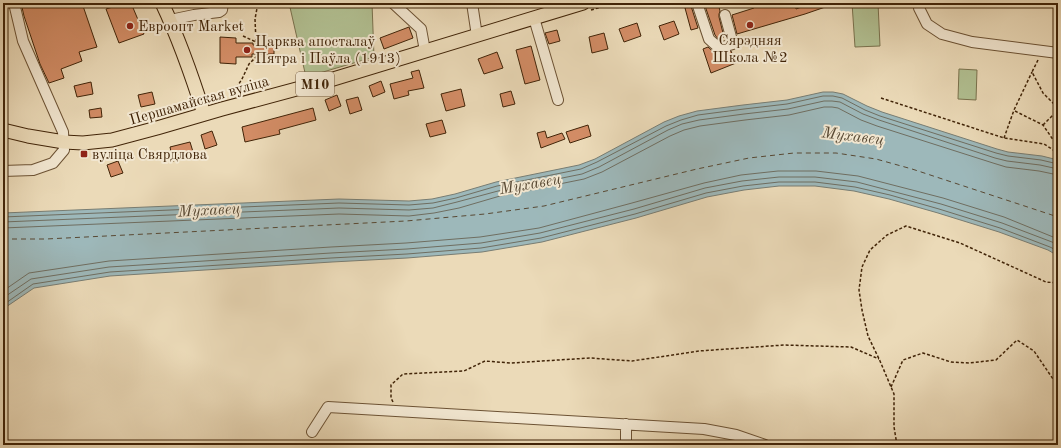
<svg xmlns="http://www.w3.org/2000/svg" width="1061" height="448" viewBox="0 0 1061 448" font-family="'Old Standard TT',serif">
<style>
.green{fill:#b2c193;stroke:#7a724e}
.water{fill:#9db8ba;stroke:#787d73}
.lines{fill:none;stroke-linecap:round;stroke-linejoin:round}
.shore{stroke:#6f6e61;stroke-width:1}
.ferry{stroke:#584934;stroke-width:1;stroke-dasharray:5 4;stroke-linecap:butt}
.building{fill:#d28c65;stroke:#412408}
.minor-casing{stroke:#6c5234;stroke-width:12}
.major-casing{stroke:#412408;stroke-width:15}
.path{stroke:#412408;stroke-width:1.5;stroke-dasharray:3 2;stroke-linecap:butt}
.minor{stroke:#f2e7d1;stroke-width:10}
.major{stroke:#ebdab8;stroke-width:13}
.poi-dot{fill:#8f2418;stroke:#f2e7d1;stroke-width:1.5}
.labels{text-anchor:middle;stroke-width:4;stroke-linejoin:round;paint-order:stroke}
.shield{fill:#f2e7d1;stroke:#765e44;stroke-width:1}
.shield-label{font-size:14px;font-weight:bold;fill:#412408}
.poi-label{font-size:15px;fill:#412408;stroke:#f2e7d1;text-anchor:start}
.street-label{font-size:15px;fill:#412408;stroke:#f2e7d1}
.water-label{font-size:16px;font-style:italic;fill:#584934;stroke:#f2e7d1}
</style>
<rect width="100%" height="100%" fill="#ebdab8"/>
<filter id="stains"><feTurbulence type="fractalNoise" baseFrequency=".005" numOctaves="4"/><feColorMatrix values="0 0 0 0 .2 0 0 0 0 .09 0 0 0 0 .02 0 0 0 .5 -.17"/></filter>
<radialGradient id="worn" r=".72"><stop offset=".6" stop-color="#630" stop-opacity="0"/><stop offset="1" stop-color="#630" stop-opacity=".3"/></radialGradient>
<!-- green -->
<path class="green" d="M289,3H372L374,57L306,77Z
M852,3H878L880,46L855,47Z
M959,69L977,70L976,100L958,99Z"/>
<!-- water -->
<path class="water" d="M823,92H833L843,94L867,106L882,112L997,149L1008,152L1042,156L1058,160V256L1048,250L999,232L938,213L889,199L854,191L815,186H779L744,190L707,197L636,218L542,242L482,252L407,258L332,262L110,276L34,288L3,309V213L339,199L409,201L432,199L455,194L496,182L579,165L595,159L664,122L679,116L697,111L743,105L787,100Z"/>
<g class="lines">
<!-- shore -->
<path class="shore" d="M3,217L339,203L409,205L433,203L456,198L497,186L581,169L597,162L666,126L681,120L698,115L744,109L787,104L823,96H833L842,98L865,110L880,116L996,153L1008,156L1041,160L1058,164
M3,222L339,208L409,210L433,208L457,202L498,191L582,174L599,167L668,130L682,124L699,120L744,114L788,109L824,101H832L840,102L863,114L879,120L995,158L1007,161L1040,165L1058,169
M3,228L339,214L409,216L434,213L459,208L500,196L584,179L602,172L670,136L684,130L700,126L745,120L789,115L824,107H832L838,108L861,120L877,126L993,163L1006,167L1039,171L1058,175
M3,291L29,273L109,261L331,247L406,243L480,237L539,228L632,203L704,183L741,175L778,171H816L858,176L943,198L1004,217L1058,239
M3,298L31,279L109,267L331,253L407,249L481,243L540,233L634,209L705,188L742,181L779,177H815L857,182L941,204L1002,223L1052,242L1058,245
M3,305L33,284L110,272L331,258L407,254L481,248L541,238L635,214L706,193L743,186L779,182H815L855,187L890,195L939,209L1000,228L1050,247L1058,251"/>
<!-- ferry -->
<path class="ferry" d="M3,239H46L406,221L485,214L544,206L697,169L749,158L794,153H836L876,159L912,169L1058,217"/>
</g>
<!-- building -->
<path class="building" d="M21,3H82L97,47L79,52L82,61L61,69L64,78L49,83L40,64L24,16Z
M126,3H131L144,34L119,43L106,9Z
M704,3H718L720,11L719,14V17L724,37L718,39L715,35Z
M752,3H769L770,5L776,3H795L796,9L812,3H834V4L805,14L737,34L732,15L754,8Z
M691,6L698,28L691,30L685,8Z
M674,21L679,34L664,40L659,26Z
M637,23L641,36L624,42L619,29Z
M409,27L413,38L384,49L380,38Z
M557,30L560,41L549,44L545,33Z
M604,33L608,49L592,53L589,37Z
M220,37L236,38V43H253V45L274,46V54H252V57H236V64L220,63Z
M531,46L540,80L525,84L516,50Z
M708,47L717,55L731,51L736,63L711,73L703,49Z
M497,52L503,68L484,74L478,59Z
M419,70L424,88L408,91L409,95L394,99L390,84L413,78L411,72Z
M381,81L385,92L373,97L369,86Z
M91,82L93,94L77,97L74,86Z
M461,89L465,106L446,111L441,94Z
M511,91L515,104L503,107L500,94Z
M152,92L155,104L141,107L138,95Z
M337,95L341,106L329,111L325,100Z
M358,97L362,110L350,114L346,100Z
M101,108L102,117L90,118L89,110Z
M313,108L316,120L279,130L280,134L245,142L242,127Z
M442,120L446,133L430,137L426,124Z
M588,125L591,136L570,143L566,132Z
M212,131L217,145L205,149L201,135Z
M545,131L547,138L562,133L565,139L541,148L537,133Z
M190,142L194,155L173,161L170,147Z
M118,161L123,173L111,177L107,165Z"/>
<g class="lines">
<defs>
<path id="minor" d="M393,3L421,29L425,51
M472,3L477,36
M697,3L709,39L719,48L733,44L725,15
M919,3V8L927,24L942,34L972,42L1058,53
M534,18L558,100
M170,20L194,15L219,12L222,10L223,3
M3,171L33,170L53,163L64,150L63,132L23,41L14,3
M626,424V445
M312,432L328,407L704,429L736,435L765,445"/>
<path id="major" d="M162,3C179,39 192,76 204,114
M3,130L28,136L64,142L83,143L112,140L157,128L222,109L330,80L583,3"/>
</defs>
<!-- minor casing -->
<use href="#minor" class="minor-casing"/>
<!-- major casing -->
<use href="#major" class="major-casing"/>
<!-- path -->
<path class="path" d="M591,10L615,3
M243,36L256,42L257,45
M256,42L255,19L258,3
M1038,60L1032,72L1043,93L1058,108
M231,96L242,79L249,64L257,56V54
M881,98L1004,138L1044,144L1058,153
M1015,111L1043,125L1058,147
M1043,125L1058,110
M1004,138L1014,110L1032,72
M891,387L903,360L923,353L951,362L969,363L996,360L1017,340L1034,351L1055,382L1058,383
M393,402L391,398V385L403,374L464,371L485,361L511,363L590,358L632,361L699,351L784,345L851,347L879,359
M897,445L894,427V394L880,361L868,336L862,310L859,290L862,267L870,250L887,235L906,226L960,243L1046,282L1058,283"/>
<!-- minor -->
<use href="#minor" class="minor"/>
<!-- major -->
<use href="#major" class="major"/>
</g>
<!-- markers -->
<g class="poi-dot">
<circle cx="750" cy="25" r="4"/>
<circle cx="130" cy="26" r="4"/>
<circle cx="247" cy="50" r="4"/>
<rect x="80" y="150" width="8" height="8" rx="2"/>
</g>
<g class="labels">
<!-- shield labels -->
<rect class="shield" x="296" y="72" width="38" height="24" rx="3"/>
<g class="shield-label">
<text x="315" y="89">М10</text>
</g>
<!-- poi labels -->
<g class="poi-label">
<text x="138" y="31">Евроопт Market</text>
<text x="750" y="45" text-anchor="middle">Сярэдняя<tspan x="750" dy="17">Школа №2</tspan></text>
<text x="255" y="46">Царква апосталаў<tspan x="255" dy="17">Пятра і Паўла (1913)</tspan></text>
<text x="92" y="159">вуліца Свярдлова</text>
</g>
<!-- street labels -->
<g class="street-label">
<text transform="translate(199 100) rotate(-16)" y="5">Першамайская вуліца</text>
</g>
<!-- water labels -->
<g class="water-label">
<text transform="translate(853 135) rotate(7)" y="6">Мухавец</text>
<text transform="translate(530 183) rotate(-10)" y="6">Мухавец</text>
<text transform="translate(209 209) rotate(-3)" y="6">Мухавец</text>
</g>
</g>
<!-- margin -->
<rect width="1061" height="448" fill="none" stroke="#ebdab8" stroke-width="16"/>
<rect x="4" y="4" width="1053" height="440" fill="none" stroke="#412408" stroke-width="2"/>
<rect x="8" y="8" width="1045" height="432" fill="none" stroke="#412408"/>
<rect width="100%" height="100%" filter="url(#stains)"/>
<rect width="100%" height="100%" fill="url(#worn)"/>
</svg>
